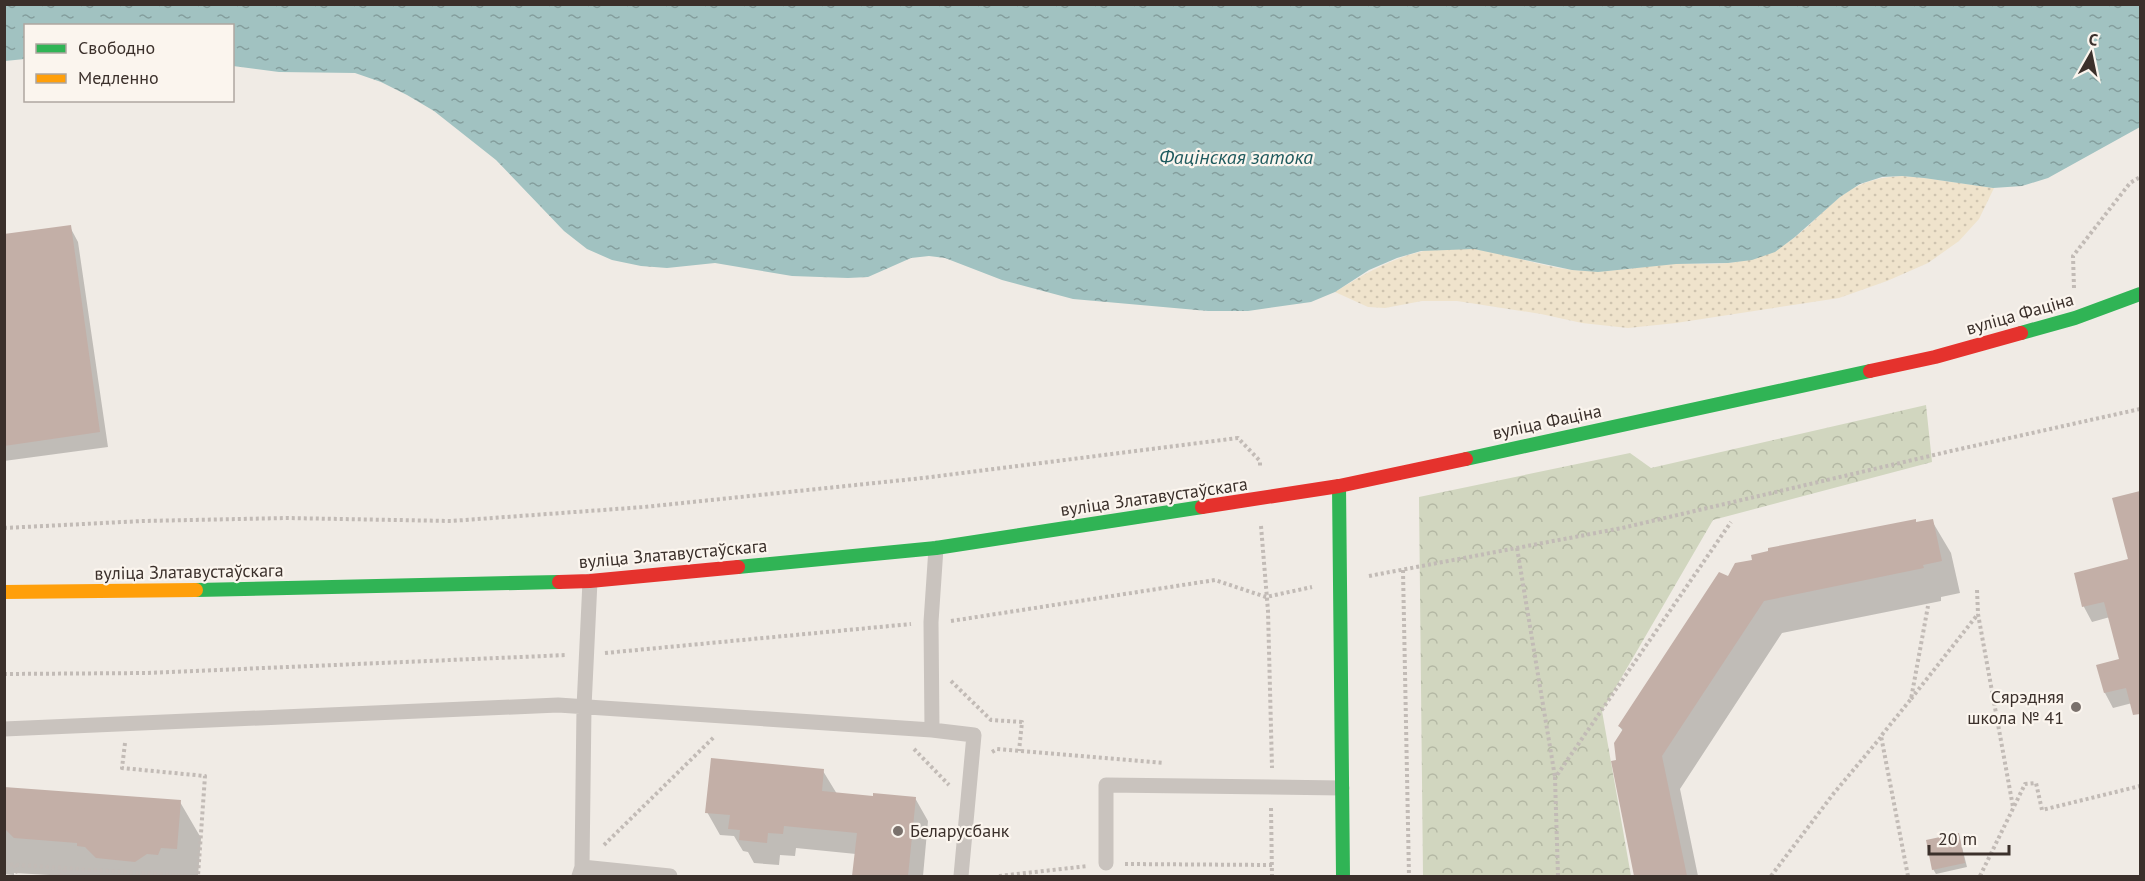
<svg xmlns="http://www.w3.org/2000/svg" width="2145" height="881" viewBox="0 0 2145 881" font-family="'PT Sans',sans-serif">
<style>
.sand{fill:url(#sand-dots)}
.park{fill:url(#park-crowns)}
.water{fill:url(#water-ripples)}
.shadow{fill:#0003}
.building{fill:#c3afa7}
.lines{fill:none;stroke-linecap:round;stroke-linejoin:round}
.path{stroke:#c2bbb6;stroke-width:4;stroke-dasharray:3 3;stroke-linecap:butt}
.lane{stroke:#c9c3be;stroke-width:15}
.fast{stroke:#30b455;stroke-width:14}
.slow{stroke:#ff9f0a;stroke-width:14}
.jam{stroke:#e5322d;stroke-width:14}
.poi-dot{fill:#7a716c;stroke:#fbf5ee;stroke-width:2}
.labels{text-anchor:middle;stroke-width:4.5;stroke-linejoin:round;paint-order:stroke}
.street-label{font-size:18px;fill:#3b302b;stroke:#fbf5ee}
.poi-label{font-size:18px;fill:#3b302b;stroke:#fbf5ee;text-anchor:end}
.water-label{font-size:20px;font-style:italic;fill:#1f5a5e;stroke:#fbf5ee}
</style>
<defs>
<pattern id="sand-dots" width="8" height="8" patternUnits="userSpaceOnUse" patternTransform="scale(1.5)"><rect width="8" height="8" fill="#efe3cc"/><path d="M2 2h.1M6 6h.1" fill="none" stroke="#cec3af" stroke-width="1.8" stroke-linecap="round"/></pattern>
<pattern id="park-crowns" width="20" height="18" patternUnits="userSpaceOnUse" patternTransform="scale(1.5)"><rect width="20" height="18" fill="#d1d6bf"/><path d="M2 6a3 3 0 1 1 6 0M12 15a3 3 0 1 1 6 0" fill="none" stroke="#b4b8a4"/></pattern>
<pattern id="water-ripples" width="26" height="14" patternUnits="userSpaceOnUse" patternTransform="scale(1.5)"><rect width="26" height="14" fill="#a1c2c1"/><path d="M2 4q2-2 4 0t4 0M15 11q2-2 4 0t4 0" fill="none" stroke="#849e9d"/></pattern>
</defs>
<rect width="100%" height="100%" fill="#f0ebe5"/>
<!-- sand -->
<path class="sand" d="M1902,176L1924,178L1994,188L1979,219L1959,241L1928,263L1887,281L1839,298L1676,323L1628,328L1582,323L1541,314L1457,301H1422L1385,308L1368,307L1335,292C1378,265 1423,241 1476,249C1509,254 1541,267 1574,270C1607,274 1640,266 1674,264C1692,263 1710,265 1728,263C1740,262 1767,256 1776,250C1827,221 1834,179 1902,176Z"/>
<!-- park -->
<path class="park" d="M1926,405L1932,462L1713,520L1602,711L1631,876H1423L1419,497L1630,453L1651,468Z"/>
<!-- water -->
<path class="water" d="M5,4L2140,5V127L2048,178L2022,186L1993,188L1924,178L1902,176L1882,177L1860,184L1840,197L1795,237L1775,252L1752,260L1728,263L1676,264L1598,272L1572,270L1474,249L1421,251L1397,258L1369,270L1335,292L1311,302L1248,311H1208L1073,299L1002,280L945,258L929,256L911,258L868,277L848,278L792,276L715,263L667,268L641,266L612,260L587,249L564,231L496,160L434,111L407,95L381,82L355,73L279,72L233,66L232,26H26L25,59L5,61Z"/>
<!-- shadow -->
<path class="shadow" d="M70,227L78,242L108,447L4,461V236Z
M2139,493L2140,701L2113,708L2105,693L2098,666L2121,660L2110,617L2092,622L2084,607L2075,574L2129,561Z
M1932,521L1951,553L1960,593L1941,597V601L1782,633L1680,789L1698,876H1636L1612,762L1618,761L1623,731L1619,726L1728,578Z
M823,771L837,794L874,798H915L928,821L923,876H854L856,854L796,848L795,856L780,855L779,865L754,863L748,852L743,851L734,836L720,835L707,812Z
M4,789L180,802L201,838L198,876H67L14,873V875L4,874Z
M1959,835L1967,867L1936,874L1933,869Z"/>
<!-- building -->
<path class="building" d="M71,225L100,432L4,446V234Z
M2140,491V714L2133,715L2126,688L2104,693L2096,665L2119,659L2104,602L2082,607L2074,573L2128,559L2112,498Z
M1916,519V522L1933,519L1942,561L1923,565L1924,568L1764,601L1662,756L1687,876H1634L1611,761L1616,760L1614,743L1623,729L1618,726L1719,572L1728,576L1735,563L1752,560L1751,555L1768,551V548Z
M711,758L824,769L822,791L873,796V793L916,797L908,876H852L857,833L784,826L783,834L768,833L767,843L739,840L740,830L728,829L730,815L705,813Z
M4,787L181,800L177,849L161,848L158,855L147,854L135,862L96,858L85,847L77,846V843L14,838L4,828Z
M1959,833L1965,863L1932,870L1926,840Z"/>
<g class="lines">
<!-- path -->
<path class="path" d="M2074,288L2073,256L2130,183L2140,177
M1261,526L1268,611L1272,768
M4,528L143,521L286,518L451,521L644,507L923,478L1238,438L1260,461V468
M1517,548L1555,777
M1403,570L1409,876
M1369,576L1622,528L1951,451L2140,409
M1977,590L1978,614L2013,807
M951,621L1215,580L1266,597L1312,587
M605,653L911,624
M4,674L148,673L567,655
M951,681L991,720L1022,722L1019,751
M1911,699L1978,614
M125,743L122,768L205,776L198,876
M914,749L949,785
M992,752L997,749L1164,763
M1271,808L1272,876
M604,845L714,737
M4,864L186,876
M1125,864L1272,865
M14,865L19,876
M60,876L66,868
M999,876L1088,866
M1558,876L1555,778L1731,522
M1771,876L1834,793L1881,737
M1908,876L1881,736L1911,699L1928,606
M1980,876L2025,784L2036,783L2042,810L2140,786"/>
<!-- lane -->
<path class="lane" d="M4,729L558,705L932,730L974,735L961,876
M932,730L931,622L936,548
M1106,863V785L1342,788
M582,867L670,876
M579,876L582,867L584,707L590,581"/>
<!-- fast -->
<path class="fast" d="M2021,333L2075,318L2140,294
M1466,459L1870,371
M1339,486L1343,876
M738,567L936,548L1202,507
M196,590L559,582"/>
<!-- slow -->
<path class="slow" d="M4,592L196,590"/>
<!-- jam -->
<path class="jam" d="M1870,371L1935,357L2021,333
M1202,507L1339,486L1466,459
M559,582L590,581L738,567"/>
</g>
<!-- markers -->
<g class="poi-dot">
<circle cx="2076" cy="707" r="6"/>
<circle cx="898" cy="831" r="6"/>
</g>
<g class="labels">
<!-- street labels -->
<g class="street-label">
<text transform="translate(2020 314) rotate(-16)" y="6">вуліца Фаціна</text>
<text transform="translate(1547 422) rotate(-12)" y="6">вуліца Фаціна</text>
<text transform="translate(1154 497) rotate(-8)" y="6">вуліца Златавустаўскага</text>
<text transform="translate(673 554) rotate(-5)" y="6">вуліца Златавустаўскага</text>
<text transform="translate(189 572) rotate(-1)" y="6">вуліца Златавустаўскага</text>
</g>
<!-- poi labels -->
<g class="poi-label">
<text x="2064" y="703">Сярэдняя<tspan x="2064" dy="21">школа № 41</tspan></text>
<text x="910" y="837" text-anchor="start">Беларусбанк</text>
</g>
<!-- water labels -->
<g class="water-label">
<text x="1236" y="164">Фацінская затока</text>
</g>
</g>
<!-- border -->
<rect width="2145" height="881" fill="none" stroke="#3b302b" stroke-width="12"/>
<!-- legend -->
<rect x="24" y="24" width="210" height="78" fill="#fbf5ee" stroke="#aea6a0" stroke-width="1.5"/>
<rect x="36" y="44" width="30" height="9" fill="#30b455" stroke="#aea6a0" stroke-width="1.5"/>
<text x="78" y="54" font-size="18" fill="#3b302b">Свободно</text>
<rect x="36" y="74" width="30" height="9" fill="#ff9f0a" stroke="#aea6a0" stroke-width="1.5"/>
<text x="78" y="84" font-size="18" fill="#3b302b">Медленно</text>
<!-- north arrow -->
<g transform="translate(2091 54) rotate(9)" stroke="#fbf5ee" stroke-width="4.5" paint-order="stroke">
<path d="M0-4.5L10 22L0 15L-10 22Z" fill="#3b302b"/>
<text y="-9" font-size="16" font-weight="bold" text-anchor="middle" fill="#3b302b">С</text>
</g>
<!-- scale -->
<path d="M1929 845v9h80v-9" fill="none" stroke="#3b302b" stroke-width="3"/>
<text x="1938" y="845" font-size="18" fill="#3b302b" stroke="#fbf5ee" stroke-width="4.5" paint-order="stroke">20 m</text>
</svg>
